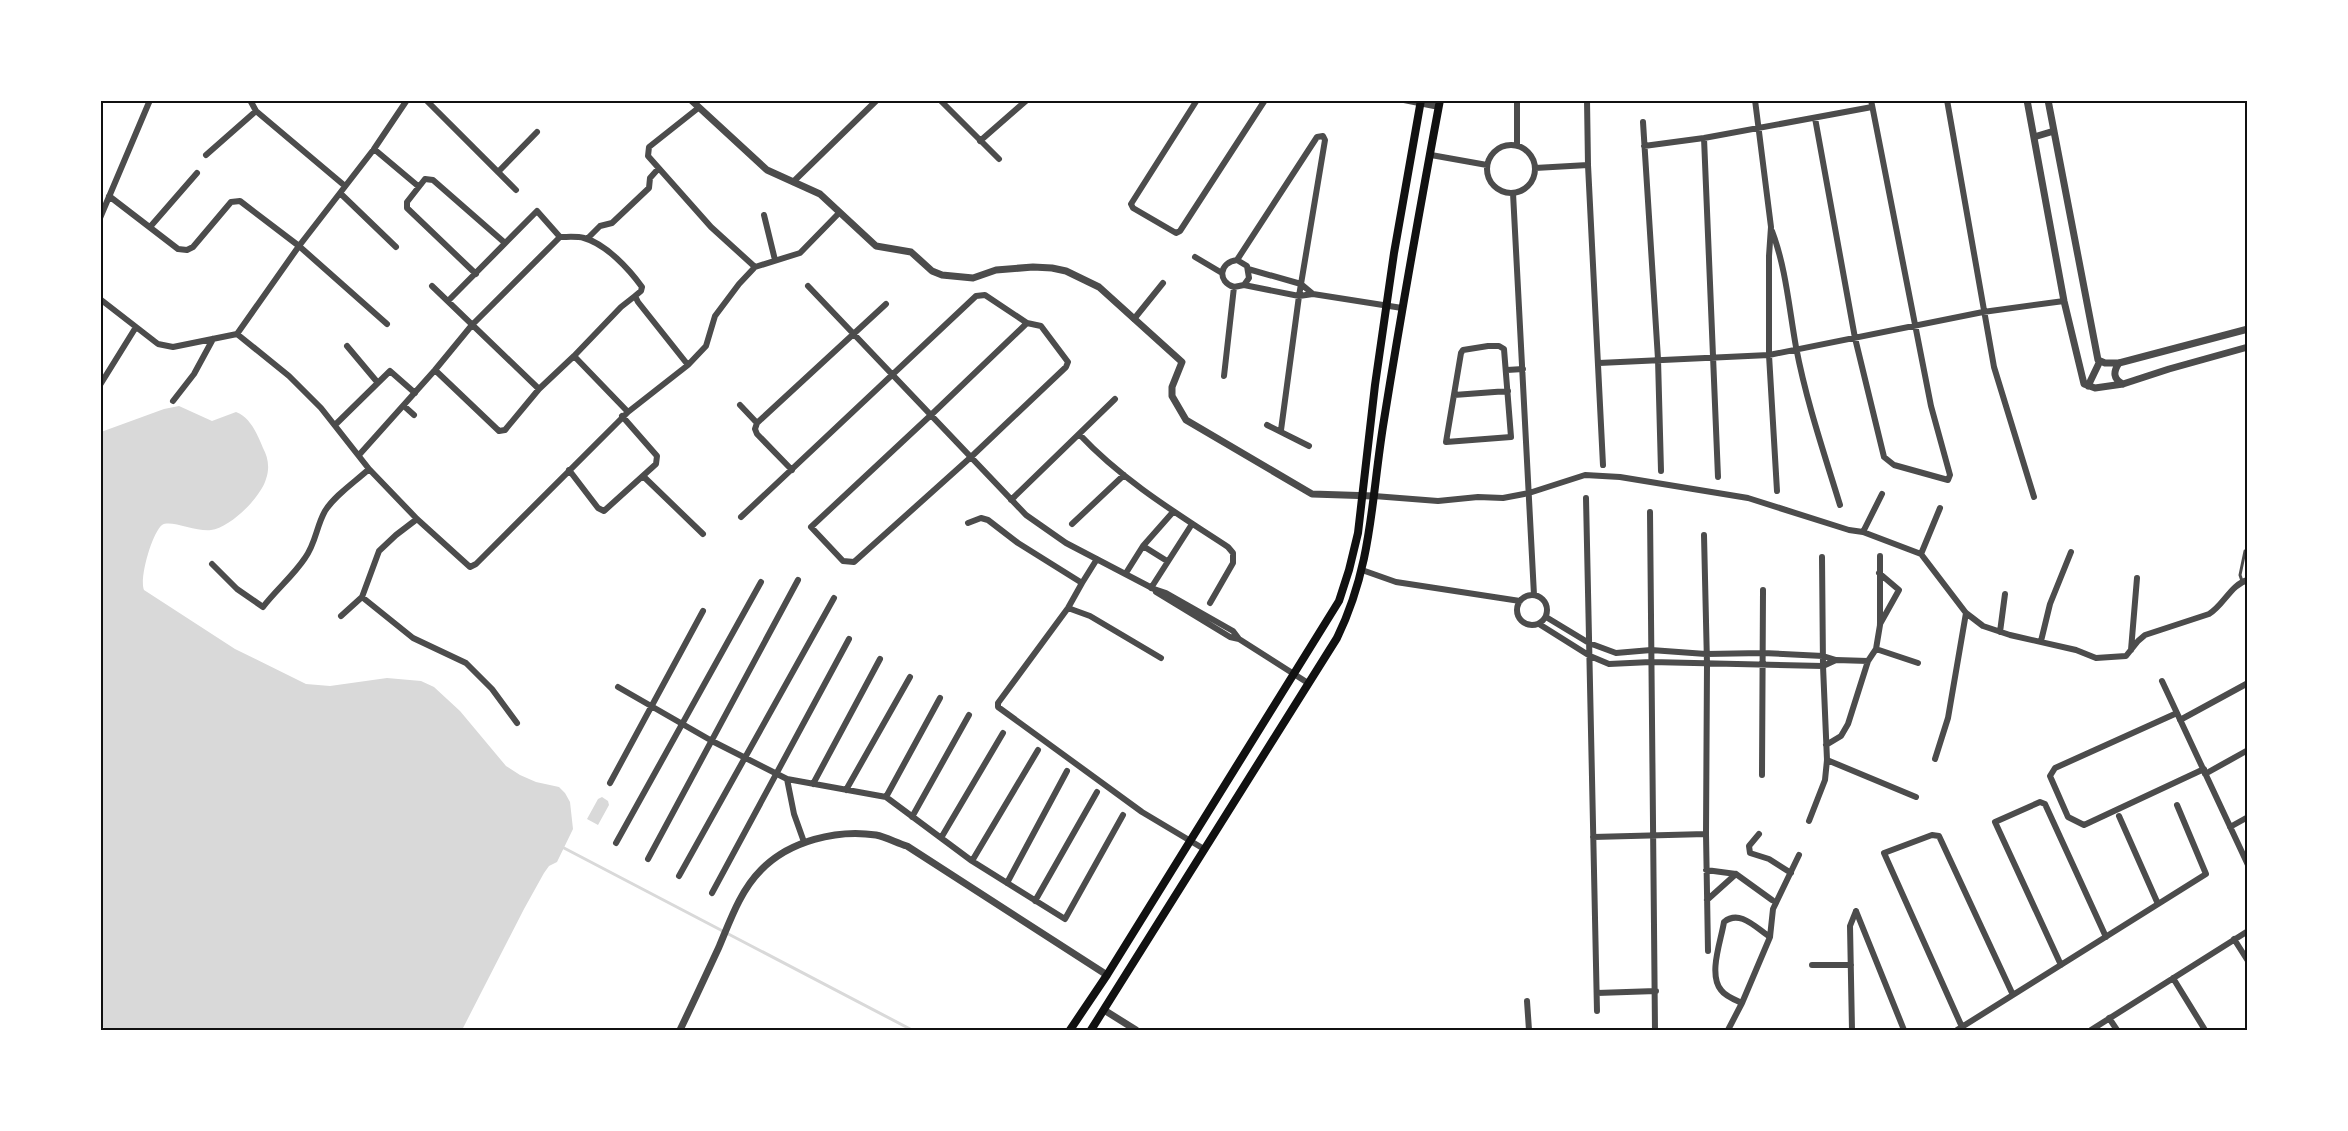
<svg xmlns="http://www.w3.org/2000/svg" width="2348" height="1131" viewBox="0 0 2348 1131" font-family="Mulish,sans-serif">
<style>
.water{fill:#d9d9d9}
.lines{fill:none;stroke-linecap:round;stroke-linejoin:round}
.stream{stroke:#d9d9d9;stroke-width:3}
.service{stroke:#4c4c4c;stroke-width:3}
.minor{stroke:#4c4c4c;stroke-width:6}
.tertiary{stroke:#4c4c4c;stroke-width:7}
.secondary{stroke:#111;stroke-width:8}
.neatline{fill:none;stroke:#111;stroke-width:2}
</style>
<rect width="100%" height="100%" fill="#fff"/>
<!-- water -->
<path class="water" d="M179,406L212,421L236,412C251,418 257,434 263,448C268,457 270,468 266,479C261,497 230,528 211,530C196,532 170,519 162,525C152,533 139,579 144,590L235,649L306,684L330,686L387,678L421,681L434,687L460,711L506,766L520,775L536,782L559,787L565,793L570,802L573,829L557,862L549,866L544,873L524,909L462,1030H108L101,1026V432L164,409Z
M602,797L608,801L609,805L598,825L587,819L598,799Z"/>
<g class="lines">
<!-- stream -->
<path class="stream" d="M564,848L912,1030"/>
<!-- service -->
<path class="service" d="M2242,581L2240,575L2245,551"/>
<!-- minor -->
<path class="minor" d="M250,100L256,111L345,186
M426,100L516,190
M940,100L999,159
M1197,100L1131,204L1133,208L1176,233L1180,231L1265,100
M1404,100L1439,107
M1587,100L1588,165L1603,465
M1755,100L1771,227L1769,256V355L1777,491
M1947,100L1994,367L2034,497
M697,109L649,147L648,156L711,227L755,267
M1815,118L1855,338L1884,457L1894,465L1948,480L1950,475L1931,406L1871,100
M1643,122L1658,359L1661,471
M1704,138L1718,477
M980,141L1027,100
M1487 169a24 24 0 1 1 48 0a24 24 0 1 1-48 0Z
M1517,145V100
M1644,146L1704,138L1872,107
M374,149L418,186
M206,155L256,111
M1431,155L1487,165
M1535,168L1588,165
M498,172L537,132
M793,182L877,100
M340,193L396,247
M1513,193L1534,595
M109,196L178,249L187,250L193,247L231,202L240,201L299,246L387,324
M764,215L775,260
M100,218L150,100
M150,227L197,173
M1772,231C1786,268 1789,308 1796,347C1806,400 1824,453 1840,505
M587,239L600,226L612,223L649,188L650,178L658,169
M1195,257L1222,273
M1237,260L1317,137L1323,136L1325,140L1299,296L1281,430
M1248,269L1301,284L1313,294
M476,274L407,208V202L425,179L433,180L505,243
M1244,285L1249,278L1247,266L1237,260C1219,262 1217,282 1234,287L1244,285L1299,296L1313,294L1402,308
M432,286L539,389L505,430L499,431L435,370
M808,286L1026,515L1066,543L1154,589L1166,593L1233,631L1239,639L1308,683
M100,299L158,344L173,347L237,334L299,246L374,149L407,100
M448,301L537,211L560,237
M1134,319L1163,283
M237,334L289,376L321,408L369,469L417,519L470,567L476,564L628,412
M347,346L378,383
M1488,346H1499L1504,349L1511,437L1446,442L1461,353L1463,350Z
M574,356L621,307L635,296
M1599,363L1769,355L1983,312L2064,301
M1507,370L1523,369
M1224,376L1234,287
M100,385L136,327
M539,389L574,356L628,412L688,365L706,346L715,316L739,284L755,267L800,253L839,213
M1454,395L1508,391
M173,401L194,374L213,339
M740,405L757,423
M404,406L414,415
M336,424L390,371L415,393
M1267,425L1309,446
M1079,434C1122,480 1176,513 1228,547L1233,553V563L1210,603
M359,455L435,370L472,325L560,237C568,237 577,236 584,238C606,244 629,269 642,287L641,291L635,296L638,302L688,365
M569,470L598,508L604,511L656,464L657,456L622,416
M792,470L757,434L755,429L757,423L886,304
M643,476L703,534
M1374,496L1438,501L1478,497L1503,498L1529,493L1585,475L1620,477L1748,498L1849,530L1863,532L1921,554L1966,613L1983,626L2010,635L2076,650L2096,658L2126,656L2138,641L2145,635L2209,614C2224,605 2231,584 2248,580
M1586,498L1597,1011
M1011,500L1115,399
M1650,512L1655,1030
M741,517L976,296L985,295L1027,323L1041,326L1068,362L1066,367L971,457L854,562L843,561L811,527L931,415L1027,323
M968,523L981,518L988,520L1018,543L1082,583L1068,608L998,703V707L1142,812L1204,849
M1072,524L1124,475
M1863,532L1882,494
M1704,535L1707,664L1706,834L1708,951
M1143,546L1167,561
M1921,554L1940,508
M212,564L237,589L263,607C276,590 293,576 305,558C316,543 316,527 325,511C335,495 355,482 369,469
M1362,570L1396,582L1520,601
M1126,573L1143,546L1173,512
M1879,573L1899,590L1880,624
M1082,583L1097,559
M1151,588L1192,524
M1156,592L1230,637L1239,639
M1517 610a15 15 0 1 1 30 0a15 15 0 1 1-30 0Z
M362,597L413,638L466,663L492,689L517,723
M1068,608L1090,616L1161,658
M341,616L362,597L379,551L396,535L417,519
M1546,617L1589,643L1616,653L1651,650L1706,654L1763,653L1823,656L1836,660L1868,661
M1539,624L1590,656L1609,664L1651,662L1823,666L1836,660
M2000,632L2005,594
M2041,641L2050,604L2071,552
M1876,649L1918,663
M2131,650L2137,578
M2162,681L2248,865
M618,687L712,741L787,779L886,797L972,861L1065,919L1123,815
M2177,713L2055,768L2050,776L2068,817L2084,825L2204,769
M2180,720L2248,683
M1826,745L1841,736L1848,724L1868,661L1876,649L1880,625V556
M1935,759L1948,718L1966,613
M1827,760L1916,797
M2205,774L2248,750
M1762,775L1763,590
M787,779L794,814L804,842
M610,783L703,611
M813,784L880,659
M846,790L910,677
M886,797L940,698
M2119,816L2158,904
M912,817L969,715
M1809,821L1825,780L1827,760L1823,666L1822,557
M2230,827L2248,817
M1759,834L1749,846L1750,853L1769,859L1791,873
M1593,837L1706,834
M941,838L1003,733
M616,843L761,582
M648,859L798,580
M972,861L1038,750
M1706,870L1736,874L1772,900
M679,876L834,598
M1007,883L1067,771
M712,893L849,639
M1707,900L1736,874
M1035,901L1097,792
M1856,911L1904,1030
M2234,939L2248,961
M1812,965H1851
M2061,965L1995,822L2040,802L2045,804L2106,937
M2173,978L2205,1030
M1597,993L1656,991
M1527,1001L1529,1030
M1742,1003L1770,937
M2109,1018L2117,1030
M1962,1027L1884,853L1932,835L1939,836L2013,995
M1728,1030L1742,1003C1735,1000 1725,996 1721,990C1708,974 1721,941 1724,922C1740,909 1756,928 1770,937L1773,909L1799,855
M1852,1030L1850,926L1856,911
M1957,1030L2206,874L2177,805
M2091,1030L2248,931"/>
<!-- tertiary -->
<path class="tertiary" d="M691,100L767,170L820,194L876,246L911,252L932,271L942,275L973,278L996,270L1033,267L1052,268L1066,271L1099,287L1182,362L1172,387V396L1186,420L1312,494L1374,496
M2027,100L2064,301L2084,384L2095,388L2123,384L2169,369L2248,347
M2048,100L2098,360L2105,363H2119L2248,329
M2034,137L2054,131
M2119,363C2113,372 2113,379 2123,384
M2088,386L2100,361
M1104,1010L1136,1030
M680,1030C693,1003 706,975 719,947C730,921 740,891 761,870C789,841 837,829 876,835C886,837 897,843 907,846L1107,975"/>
<!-- secondary -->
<path class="secondary" d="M1070,1030L1107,975L1339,601L1349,570L1358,533L1375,385L1394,253L1421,100
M1091,1030L1337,638C1373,564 1371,498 1384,420C1401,314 1420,207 1440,100"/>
</g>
<!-- border -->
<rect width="2348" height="1131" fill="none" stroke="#ffffff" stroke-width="204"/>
<rect x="102" y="102" width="2144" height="927" class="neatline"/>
</svg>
